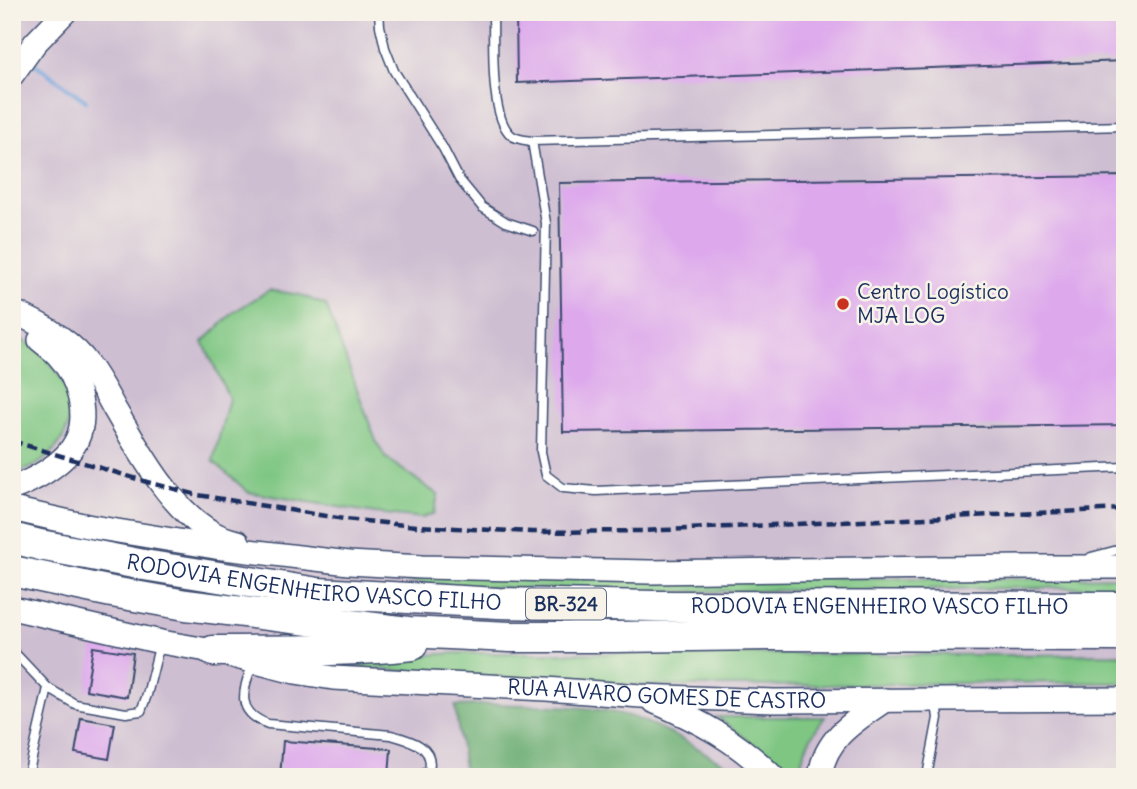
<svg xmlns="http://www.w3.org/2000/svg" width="1137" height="789" viewBox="0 0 1137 789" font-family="Delius,sans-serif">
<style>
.industrial{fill:#cebed1}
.green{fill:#7ec682;stroke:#4c7a70;stroke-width:2}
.forest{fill:#66ab70;stroke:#406d67;stroke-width:2}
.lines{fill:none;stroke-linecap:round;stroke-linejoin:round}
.stream{stroke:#73a2dc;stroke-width:4.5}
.building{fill:#dda8ec}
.lane-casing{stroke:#3b4a6e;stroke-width:11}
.secondary-casing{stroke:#3b4a6e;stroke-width:26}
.highway-casing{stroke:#3b4a6e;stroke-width:33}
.lane{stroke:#fff;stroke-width:8}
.secondary{stroke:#fff;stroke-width:23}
.highway{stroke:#fff;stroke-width:30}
.rail{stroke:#1b2f5e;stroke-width:4.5;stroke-dasharray:10 5;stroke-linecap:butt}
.poi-dot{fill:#c8321e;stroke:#f7f3e8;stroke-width:2.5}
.labels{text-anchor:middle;stroke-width:5;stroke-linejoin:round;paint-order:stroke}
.shield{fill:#f7f3e8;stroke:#5d6a87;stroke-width:2}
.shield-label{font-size:19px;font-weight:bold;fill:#1b2f5e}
.poi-label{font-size:21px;fill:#1b2f5e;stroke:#f7f3e8;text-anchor:start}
.street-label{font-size:21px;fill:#1b2f5e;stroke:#f7f3e8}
</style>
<rect width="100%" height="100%" fill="#f7f3e8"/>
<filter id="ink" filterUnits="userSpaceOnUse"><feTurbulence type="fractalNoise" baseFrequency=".0143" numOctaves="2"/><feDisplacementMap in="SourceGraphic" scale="14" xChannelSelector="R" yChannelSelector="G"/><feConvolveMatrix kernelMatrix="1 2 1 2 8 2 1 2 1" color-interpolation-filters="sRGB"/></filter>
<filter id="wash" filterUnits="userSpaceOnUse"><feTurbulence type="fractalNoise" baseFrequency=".00686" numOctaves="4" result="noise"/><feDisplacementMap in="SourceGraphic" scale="28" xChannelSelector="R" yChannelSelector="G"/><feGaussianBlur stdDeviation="1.57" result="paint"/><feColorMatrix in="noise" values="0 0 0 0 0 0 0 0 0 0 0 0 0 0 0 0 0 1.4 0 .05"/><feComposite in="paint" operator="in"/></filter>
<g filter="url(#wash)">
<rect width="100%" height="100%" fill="#eee3c6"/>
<!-- industrial -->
<path class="industrial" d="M12,12H1125V777H12Z"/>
<!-- green -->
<path class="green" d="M269,290L300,295L326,305L376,441L385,457L438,495L434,513L423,518L375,513L248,492L213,461L229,398L203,342L234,312Z
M12,336C31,342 44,354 55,369C80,403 73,440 38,464C30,469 20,471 12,475Z
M364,572L982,579L1125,577V587L630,592L456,586L394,580Z
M458,653L1007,655L1125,654V683C977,680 828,687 680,686C553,684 426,672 300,663Z
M717,717H825C811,735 800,753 800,777H789L757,747Z"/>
<!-- forest -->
<path class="forest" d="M497,704C541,706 589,704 632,717C668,729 701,750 733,769L726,777H465L455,706Z"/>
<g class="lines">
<!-- stream -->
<path class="stream" d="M31,61L86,101"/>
</g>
<g id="blocks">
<!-- building -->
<path class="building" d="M516,12H1125V61L517,83Z
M1125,176V425L563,432L559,183Z
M93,647L133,653L127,697L86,690Z
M81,718L115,724L109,759L75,753Z
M283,741L391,749L389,777H280Z"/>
</g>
</g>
<g filter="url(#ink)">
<use href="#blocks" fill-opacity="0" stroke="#3b4a6e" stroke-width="2"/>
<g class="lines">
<defs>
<path id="lane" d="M379,12L380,26L385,48L394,71L443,148L459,179L482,207L506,222L533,231
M493,12C494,41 489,116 511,135C517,140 525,140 532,141L1125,126
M532,141L546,223L541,452L546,475L563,488L596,491L1125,467
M1091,557L1125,548
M12,650L48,688L75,704L126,713L141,711L147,695L160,643
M252,665C243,691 235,712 268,724L391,735C409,740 435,746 429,770L419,777
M927,776L938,718L936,703
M25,777L29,771L48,688"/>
<g id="secondary">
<path d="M12,75L35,43L65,12"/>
<path d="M12,311C38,323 64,336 83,358C95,373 105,391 114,408C138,449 170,509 213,533C220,537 229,540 238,542"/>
<path d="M12,488C21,486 29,481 37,477C51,469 66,459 74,445C91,418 78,376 57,354C52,349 46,345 40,340"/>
<path d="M12,509L87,526L215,547L349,563L422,567L650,572L1022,567H1125"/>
<path id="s1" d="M12,608L161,642L213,651L295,672L333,678L546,689L641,696L774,701L1125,699"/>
<path d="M653,701C698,720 739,742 773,777"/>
<path d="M820,777C824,738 856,720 885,700"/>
</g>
<g id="highway">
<path id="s2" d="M12,538L40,545L144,565L318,593L498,603L655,606L1125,607"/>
<path d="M12,571L112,592L186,605L408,632L510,637H614L768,635L1125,636"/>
<path d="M213,651C279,650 346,652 412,645"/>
</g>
</defs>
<!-- lane casing -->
<use href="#lane" class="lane-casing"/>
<!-- secondary casing -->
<use href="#secondary" class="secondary-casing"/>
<!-- highway casing -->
<use href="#highway" class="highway-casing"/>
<!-- lane -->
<use href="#lane" class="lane"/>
<!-- secondary -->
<use href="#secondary" class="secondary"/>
<!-- highway -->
<use href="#highway" class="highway"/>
<!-- rail -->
<path class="rail" d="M12,441L147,482L198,495L344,519L416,526L532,532L642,531L1125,509"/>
</g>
</g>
<!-- markers -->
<circle class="poi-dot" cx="843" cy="304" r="7"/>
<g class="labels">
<!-- shield labels -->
<rect class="shield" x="526" y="588.5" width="80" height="31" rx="5"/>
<g class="shield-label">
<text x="566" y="611">BR-324</text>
</g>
<!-- poi labels -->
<g class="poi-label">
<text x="857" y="299">Centro Logístico<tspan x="857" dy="24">MJA LOG</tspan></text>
</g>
<!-- street labels -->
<g class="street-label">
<text dy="7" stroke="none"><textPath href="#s2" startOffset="306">RODOVIA ENGENHEIRO VASCO FILHO</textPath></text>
<text dy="7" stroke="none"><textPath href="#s2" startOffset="873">RODOVIA ENGENHEIRO VASCO FILHO</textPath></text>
<text dy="7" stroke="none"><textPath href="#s1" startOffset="663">RUA ALVARO GOMES DE CASTRO</textPath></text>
</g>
</g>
<!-- margin -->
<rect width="1137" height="789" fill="none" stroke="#f7f3e8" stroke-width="42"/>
</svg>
